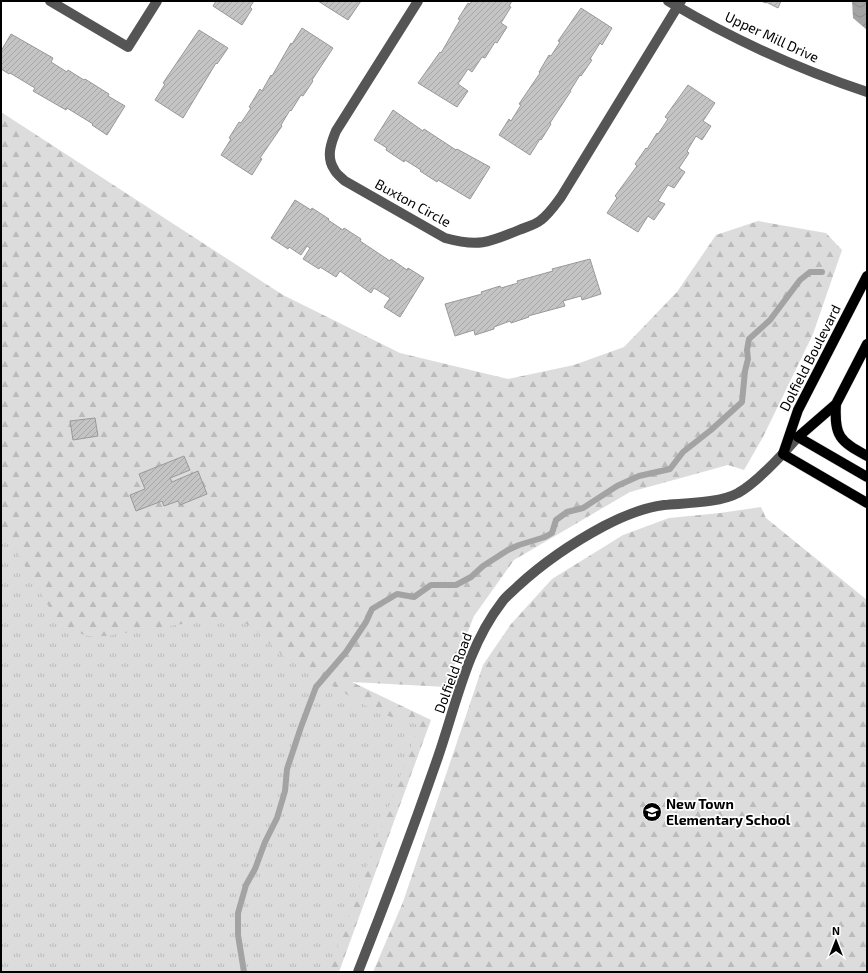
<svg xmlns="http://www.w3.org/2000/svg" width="868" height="973" viewBox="0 0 868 973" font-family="'Exo 2',sans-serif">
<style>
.forest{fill:url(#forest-firs)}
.park{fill:url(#park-tufts)}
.water{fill:url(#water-waves)}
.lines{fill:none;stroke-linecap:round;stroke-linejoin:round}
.stream{stroke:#a3a3a3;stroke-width:6}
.building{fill:url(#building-hatch);stroke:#999}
.major-casing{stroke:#dbdbdb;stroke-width:11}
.minor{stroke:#555;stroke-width:10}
.major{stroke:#000;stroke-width:10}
.labels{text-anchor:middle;stroke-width:3.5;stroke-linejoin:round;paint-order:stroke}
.street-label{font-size:14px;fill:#000;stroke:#fff}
.poi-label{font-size:14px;font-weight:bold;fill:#000;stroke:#fff;text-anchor:start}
</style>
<defs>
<pattern id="forest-firs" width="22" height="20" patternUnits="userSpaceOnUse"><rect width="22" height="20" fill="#dcdcdc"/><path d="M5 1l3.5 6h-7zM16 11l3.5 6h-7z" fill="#bbb"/></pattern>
<pattern id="park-tufts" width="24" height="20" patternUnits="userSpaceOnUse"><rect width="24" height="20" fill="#dcdcdc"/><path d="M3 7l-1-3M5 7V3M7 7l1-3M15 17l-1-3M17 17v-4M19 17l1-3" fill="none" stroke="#bbb"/></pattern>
<pattern id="water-waves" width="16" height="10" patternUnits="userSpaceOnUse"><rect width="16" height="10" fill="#a3a3a3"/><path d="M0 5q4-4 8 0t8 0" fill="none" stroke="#8b8b8b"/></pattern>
<pattern id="building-hatch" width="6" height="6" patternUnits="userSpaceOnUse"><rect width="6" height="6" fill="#c4c4c4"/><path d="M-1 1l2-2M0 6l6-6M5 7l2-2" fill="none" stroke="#a7a7a7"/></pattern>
</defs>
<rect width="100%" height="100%" fill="#fff"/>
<!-- forest -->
<path class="forest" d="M1,112L283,295L400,353L508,379L574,365L624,347L677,292L716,235L758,221L826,233L842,250L813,334L763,437L744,470L728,465L630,492L514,560L474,616L446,687L352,682L431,720L339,972H1Z
M761,507L766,518L867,600V972H373L403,902L483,665L511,624L552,579L623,535L669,518L720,513Z"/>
<!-- park -->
<path class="park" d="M1,525L47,604L60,622L73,631L88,636H106L214,619L228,618L241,621L254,628L284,657L378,713L419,725L328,972H1Z"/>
<!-- water -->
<path class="water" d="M852,1H867V30L853,18Z"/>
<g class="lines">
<!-- stream -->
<path class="stream" d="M244,972L238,935V913L246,885L255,869L265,842L277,818L285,791L287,769L301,727L316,687L346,652L366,622L372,609L397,594L414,597L431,585H456L471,577L483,566L508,550L519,545L545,537L552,533L556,520L567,512L583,508L617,486L639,476L670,469L683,452L711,430L742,402L745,371L748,359L747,350L749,339L770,320L800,280L810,272H822"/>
</g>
<!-- building -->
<path class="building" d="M216,1H254L250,7L252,9L242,25L213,6Z
M318,1H361L348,20Z
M472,1H512L509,6L511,7L501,23L507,27L497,43L495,42L485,58L482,57L472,72L468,69L458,84L468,91L457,107L418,83L440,52L441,53L460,20L458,19L468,3L470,4Z
M761,1H781L778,8L766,2V3Z
M581,8L612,28L602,45L600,43L590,59L592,60L581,76L580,75L570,91H571L550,123L551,124L541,140L540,139L530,155L499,135L509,119L511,121L521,105L519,104L540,73L539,72L549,55L551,56L560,42L558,41Z
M302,28L333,48L312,80L313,81L303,96L301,95L291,111L290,110L281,125L282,126L260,158L262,159L252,175L221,155L231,139L229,138L239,122L241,123L251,108L249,107L260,89L262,91L271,75L272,76L291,43L292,44Z
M199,30L228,48L217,64L216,63L183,118L155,100L165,84L163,83Z
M11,34L53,58L51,62L67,72L68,70L84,80L85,79L109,94L108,96L125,106L107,135L92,125L93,124L67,108L66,110L33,91L35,88L10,73L9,74L1,69V51Z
M688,85L715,103L703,121L711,126L702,140L696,136L687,151L689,153L679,168L685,172L674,188L668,185L658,201L665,204L654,220L648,216L638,232L607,213L617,198L615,196L637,166L635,164L646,148L647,149L657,133L658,134L668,119L665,117Z
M393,110L423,131L424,129L456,150L457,149L490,167L470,199L438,180L437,182L420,171L421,170L405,160L404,162L386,150L387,148L374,140Z
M295,200L311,210L312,208L329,219L328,220L343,230L344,228L361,239L360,241L390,261L391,259L407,270L408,268L424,278L400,317L384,307L390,298L374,288L371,293L340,271L336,277L320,267L319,269L303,259L310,248L307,246L301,255L289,247L288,249L271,238Z
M590,259L601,294L582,300L581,296L563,301L565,306L528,316L529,317L511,323L510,321L494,327V329L475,335L474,330L455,336L445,304L482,294L481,292L500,286L501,288L518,283L517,281L553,271L552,269Z
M95,418L98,436L73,440L70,421Z
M184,456L190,470L170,478L172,482L198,471L207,494L180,505L178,501L164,506L162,501L136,511L130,495L145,489L139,474Z"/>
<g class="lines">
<defs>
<path id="major" d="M867,276L798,410L783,454L867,503
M867,344L836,404L798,437L867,477
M836,404C834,437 840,441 867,456"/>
</defs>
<!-- major casing -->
<use href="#major" class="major-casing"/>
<!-- minor -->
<path class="minor" d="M50,1L128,47L157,1
M418,1L336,131C331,143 326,157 334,169C336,174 342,178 345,181L445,238C478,247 488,243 519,230C526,227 535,225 541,220C549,214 555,205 561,197L681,1
M668,1C730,38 798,69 867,92
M358,972C386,901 413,829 438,757C456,705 467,647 502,602C506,596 513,591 518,586C543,563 574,542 604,526C623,516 642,508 664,505C685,503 720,503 738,493C757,483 783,454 798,437"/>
<!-- major -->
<use href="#major" class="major"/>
</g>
<!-- icons -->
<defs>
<symbol id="school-disc" viewBox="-11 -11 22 22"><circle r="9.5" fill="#000" stroke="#fff"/><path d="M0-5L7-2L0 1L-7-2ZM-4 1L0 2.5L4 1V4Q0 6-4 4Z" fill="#fff"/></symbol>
</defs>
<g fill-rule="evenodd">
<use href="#school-disc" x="641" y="801" width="22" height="22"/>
</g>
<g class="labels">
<!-- street labels -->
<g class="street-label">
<text transform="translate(772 37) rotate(25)" y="5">Upper Mill Drive</text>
<text transform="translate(413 203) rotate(29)" y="5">Buxton Circle</text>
<text transform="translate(810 358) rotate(-63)" y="5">Dolfield Boulevard</text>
<text transform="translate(453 673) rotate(-70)" y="5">Dolfield Road</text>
</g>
<!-- poi labels -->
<g class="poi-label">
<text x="666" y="809">New Town<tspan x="666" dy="16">Elementary School</tspan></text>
</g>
</g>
<!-- border -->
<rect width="868" height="973" fill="none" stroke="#000000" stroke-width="4"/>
<!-- north arrow -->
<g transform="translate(836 941)" stroke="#ffffff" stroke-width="3" paint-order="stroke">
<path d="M0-3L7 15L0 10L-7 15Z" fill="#000000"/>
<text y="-6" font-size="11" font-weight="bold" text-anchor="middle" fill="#000000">N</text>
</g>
</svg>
